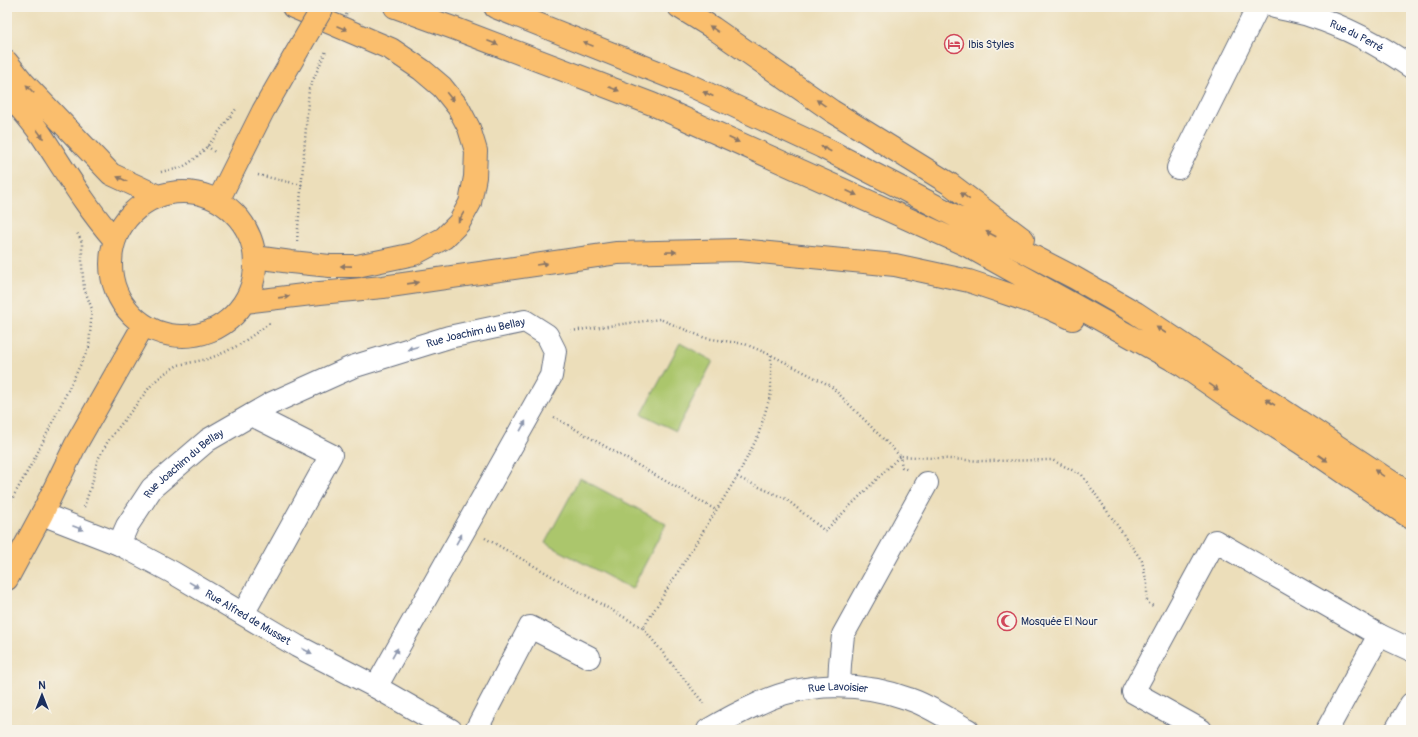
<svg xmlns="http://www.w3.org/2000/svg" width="1418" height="737" viewBox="0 0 1418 737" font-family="Pangolin,sans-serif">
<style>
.green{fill:#abc66c;stroke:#637a65}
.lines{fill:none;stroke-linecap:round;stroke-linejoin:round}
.minor-casing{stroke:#646c7e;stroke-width:24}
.major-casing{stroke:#646c7e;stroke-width:24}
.path{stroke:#646c7e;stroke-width:2.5;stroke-dasharray:1 3;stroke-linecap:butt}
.minor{stroke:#fff;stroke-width:22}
.major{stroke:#fabe6d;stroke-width:22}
.major-bridge-casing{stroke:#646c7e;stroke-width:24;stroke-linecap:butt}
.path-bridge{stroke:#646c7e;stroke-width:2.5;stroke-dasharray:1 3;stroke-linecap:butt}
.major-bridge{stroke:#fabe6d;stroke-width:22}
.oneway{fill:#8a7666}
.oneway2{fill:#8d97ae}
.labels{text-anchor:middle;stroke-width:3.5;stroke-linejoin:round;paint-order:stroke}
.street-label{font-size:11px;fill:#1b2f5e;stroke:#f7f3e8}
.poi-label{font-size:11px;fill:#1b2f5e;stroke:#f7f3e8;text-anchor:start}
</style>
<rect width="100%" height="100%" fill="#f7f3e8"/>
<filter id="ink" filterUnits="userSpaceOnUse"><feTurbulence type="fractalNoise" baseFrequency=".025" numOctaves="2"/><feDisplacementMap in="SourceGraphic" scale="8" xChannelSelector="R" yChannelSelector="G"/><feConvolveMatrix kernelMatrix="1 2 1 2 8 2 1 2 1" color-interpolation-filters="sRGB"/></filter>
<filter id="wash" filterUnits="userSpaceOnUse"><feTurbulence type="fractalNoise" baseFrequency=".012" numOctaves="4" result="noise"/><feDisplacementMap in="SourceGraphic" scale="16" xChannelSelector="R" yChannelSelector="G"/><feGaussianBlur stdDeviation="0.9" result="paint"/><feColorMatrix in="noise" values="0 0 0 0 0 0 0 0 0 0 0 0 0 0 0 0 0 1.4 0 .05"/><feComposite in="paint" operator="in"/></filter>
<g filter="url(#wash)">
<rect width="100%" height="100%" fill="#ecdeba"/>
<!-- green -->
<path class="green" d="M680,343L713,361L676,431L642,414Z
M580,478L666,524L632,589L545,543Z"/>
</g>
<g filter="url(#ink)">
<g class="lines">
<defs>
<g id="minor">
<path id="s1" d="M1275,7C1287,10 1299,12 1311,16C1346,27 1381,46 1411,67"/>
<path d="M1178,168L1258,7"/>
<path id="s2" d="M42,514L119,544L172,572L297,646L376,687L451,730"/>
<path id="s3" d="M119,544L127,526L152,488L208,440L272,403L352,367L449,337L525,321L547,335L555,351L551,376L376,687"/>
<path d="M243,614L331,455L252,415"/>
<path d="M839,686L840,664L843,635L927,483"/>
<path d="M476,730L530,627L589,657"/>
<path id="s4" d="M708,730C725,720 742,711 760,703C806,681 861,682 909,699C928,705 950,720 968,730"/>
<path d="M1201,730L1133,692L1215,541L1379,635L1411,650"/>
<path d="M1327,730L1379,635"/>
<path d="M1396,730L1411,704"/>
</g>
<path id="major" d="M395,7L456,29L652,104L966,245L1182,365L1228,397L1301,443L1411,518
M495,7L685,83L822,147L1075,278L1136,313L1411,495
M679,7L713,28L832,111L950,184L1023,239
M7,62L23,82L111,174L158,196
M7,93C19,107 32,121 42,136C65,171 86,207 114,239
M111 264a72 72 0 1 1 144 0a72 72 0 1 1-144 0Z
M218,201L263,111L302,43
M255,257L291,262L330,266H357L414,254L444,238L459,223L470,203L475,177L476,151L469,128L458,107L442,87L422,70L391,49L293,7
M245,302L320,293L383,287L617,253L739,250L895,265L969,281L1049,308L1073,319
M7,579L42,514L75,446L143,326"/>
</defs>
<!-- minor casing -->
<use href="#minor" class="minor-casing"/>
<!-- major casing -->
<use href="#major" class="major-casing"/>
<!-- path -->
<path class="path" d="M207,146L216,153
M161,172C167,170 174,170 180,168C203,158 221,128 236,109
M258,175L302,185
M297,241L309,89L326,51
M571,331L660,319L705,338L745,344L771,355L831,386L900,456L902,467L908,470
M554,417L716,510
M737,477L786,499L825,531L900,456L982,461L1052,460L1082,475L1142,561L1147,584V602L1153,606
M84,507L93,480L97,461L108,441L153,383L165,373L178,365L208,359L223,353L239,345L270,323
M7,508L37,454L89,347L92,309L84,288L82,267V242L76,231
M485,538L643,628L737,477L758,436L771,393V355
M643,628L705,705"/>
<!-- minor -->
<use href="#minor" class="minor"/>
<!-- major -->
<use href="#major" class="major"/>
<defs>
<path id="major-bridge" d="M302,43L323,7"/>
</defs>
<!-- major-bridge casing -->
<use href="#major-bridge" class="major-bridge-casing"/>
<!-- path-bridge -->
<path class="path-bridge" d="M346,15L350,7"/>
<!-- major-bridge -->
<use href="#major-bridge" class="major-bridge"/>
</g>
<!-- one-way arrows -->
<defs><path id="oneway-solid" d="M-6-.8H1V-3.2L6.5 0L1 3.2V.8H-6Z"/></defs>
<g class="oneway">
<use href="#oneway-solid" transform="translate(342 28) rotate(23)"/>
<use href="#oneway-solid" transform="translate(714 29) rotate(-146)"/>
<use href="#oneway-solid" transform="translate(493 43) rotate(21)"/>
<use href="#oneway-solid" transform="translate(588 44) rotate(-158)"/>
<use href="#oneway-solid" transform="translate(30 89) rotate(-134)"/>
<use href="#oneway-solid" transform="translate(614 89) rotate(21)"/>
<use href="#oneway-solid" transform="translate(708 94) rotate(-155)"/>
<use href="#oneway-solid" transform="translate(450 97) rotate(51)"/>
<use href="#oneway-solid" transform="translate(821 103) rotate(-145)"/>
<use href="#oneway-solid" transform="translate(40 134) rotate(54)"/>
<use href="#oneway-solid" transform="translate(734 140) rotate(24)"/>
<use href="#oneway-solid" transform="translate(826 149) rotate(-153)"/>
<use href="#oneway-solid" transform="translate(122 179) rotate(-155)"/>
<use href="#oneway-solid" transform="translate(852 193) rotate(24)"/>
<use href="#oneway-solid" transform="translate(965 196) rotate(-143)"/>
<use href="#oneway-solid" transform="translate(461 217) rotate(120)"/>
<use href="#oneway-solid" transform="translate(991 234) rotate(-153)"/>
<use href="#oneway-solid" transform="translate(671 252) rotate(-1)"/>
<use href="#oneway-solid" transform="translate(542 264) rotate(-9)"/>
<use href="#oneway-solid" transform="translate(346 266) rotate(-179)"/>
<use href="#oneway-solid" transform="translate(413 283) rotate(-8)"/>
<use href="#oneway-solid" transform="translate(284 297) rotate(-8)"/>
<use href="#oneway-solid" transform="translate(1161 330) rotate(-147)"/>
<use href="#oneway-solid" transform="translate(1214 387) rotate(35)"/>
<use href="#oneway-solid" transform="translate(1270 402) rotate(-147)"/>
<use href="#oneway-solid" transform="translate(1323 458) rotate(34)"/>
<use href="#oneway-solid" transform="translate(1379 473) rotate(-146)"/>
</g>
<g class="oneway2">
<use href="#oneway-solid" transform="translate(413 348) rotate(163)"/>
<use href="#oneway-solid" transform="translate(523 426) rotate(-61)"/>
<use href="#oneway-solid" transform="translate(78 528) rotate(21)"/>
<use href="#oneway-solid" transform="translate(459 539) rotate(-61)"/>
<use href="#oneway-solid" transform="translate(194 585) rotate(31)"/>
<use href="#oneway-solid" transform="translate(307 651) rotate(27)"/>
<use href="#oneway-solid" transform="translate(395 653) rotate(-61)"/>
</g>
</g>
<!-- icons -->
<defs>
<symbol id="hotel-ring" viewBox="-11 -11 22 22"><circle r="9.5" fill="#f7f3e8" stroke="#d1495b" stroke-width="1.5"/><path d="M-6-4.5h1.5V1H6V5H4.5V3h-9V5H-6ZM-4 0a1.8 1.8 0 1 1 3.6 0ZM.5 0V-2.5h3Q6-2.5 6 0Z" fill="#d1495b"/></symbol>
<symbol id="mosque-ring" viewBox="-11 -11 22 22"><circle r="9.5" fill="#f7f3e8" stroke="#d1495b" stroke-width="1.5"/><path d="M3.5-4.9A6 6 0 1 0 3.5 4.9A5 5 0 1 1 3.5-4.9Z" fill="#d1495b"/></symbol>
</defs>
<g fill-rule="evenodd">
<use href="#hotel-ring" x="943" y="33" width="22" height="22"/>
<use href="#mosque-ring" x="996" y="610" width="22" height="22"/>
</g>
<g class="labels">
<!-- street labels -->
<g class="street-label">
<text dy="4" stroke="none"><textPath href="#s1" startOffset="87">Rue du Perré</textPath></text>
<text dy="4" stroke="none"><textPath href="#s3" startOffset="429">Rue Joachim du Bellay</textPath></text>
<text dy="4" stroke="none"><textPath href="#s3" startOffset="105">Rue Joachim du Bellay</textPath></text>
<text dy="4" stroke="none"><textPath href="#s2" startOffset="231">Rue Alfred de Musset</textPath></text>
<text dy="4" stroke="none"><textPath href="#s4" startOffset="139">Rue Lavoisier</textPath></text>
</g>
<!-- poi labels -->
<g class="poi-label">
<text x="968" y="48">Ibis Styles</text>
<text x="1021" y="625">Mosquée El Nour</text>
</g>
</g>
<!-- margin -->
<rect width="1418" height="737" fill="none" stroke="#f7f3e8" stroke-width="24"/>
<!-- north arrow -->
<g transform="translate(42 695)" stroke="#f7f3e8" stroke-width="3" paint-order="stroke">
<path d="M0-3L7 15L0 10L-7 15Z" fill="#1b2f5e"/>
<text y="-6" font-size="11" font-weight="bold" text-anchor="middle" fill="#1b2f5e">N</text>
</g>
</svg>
